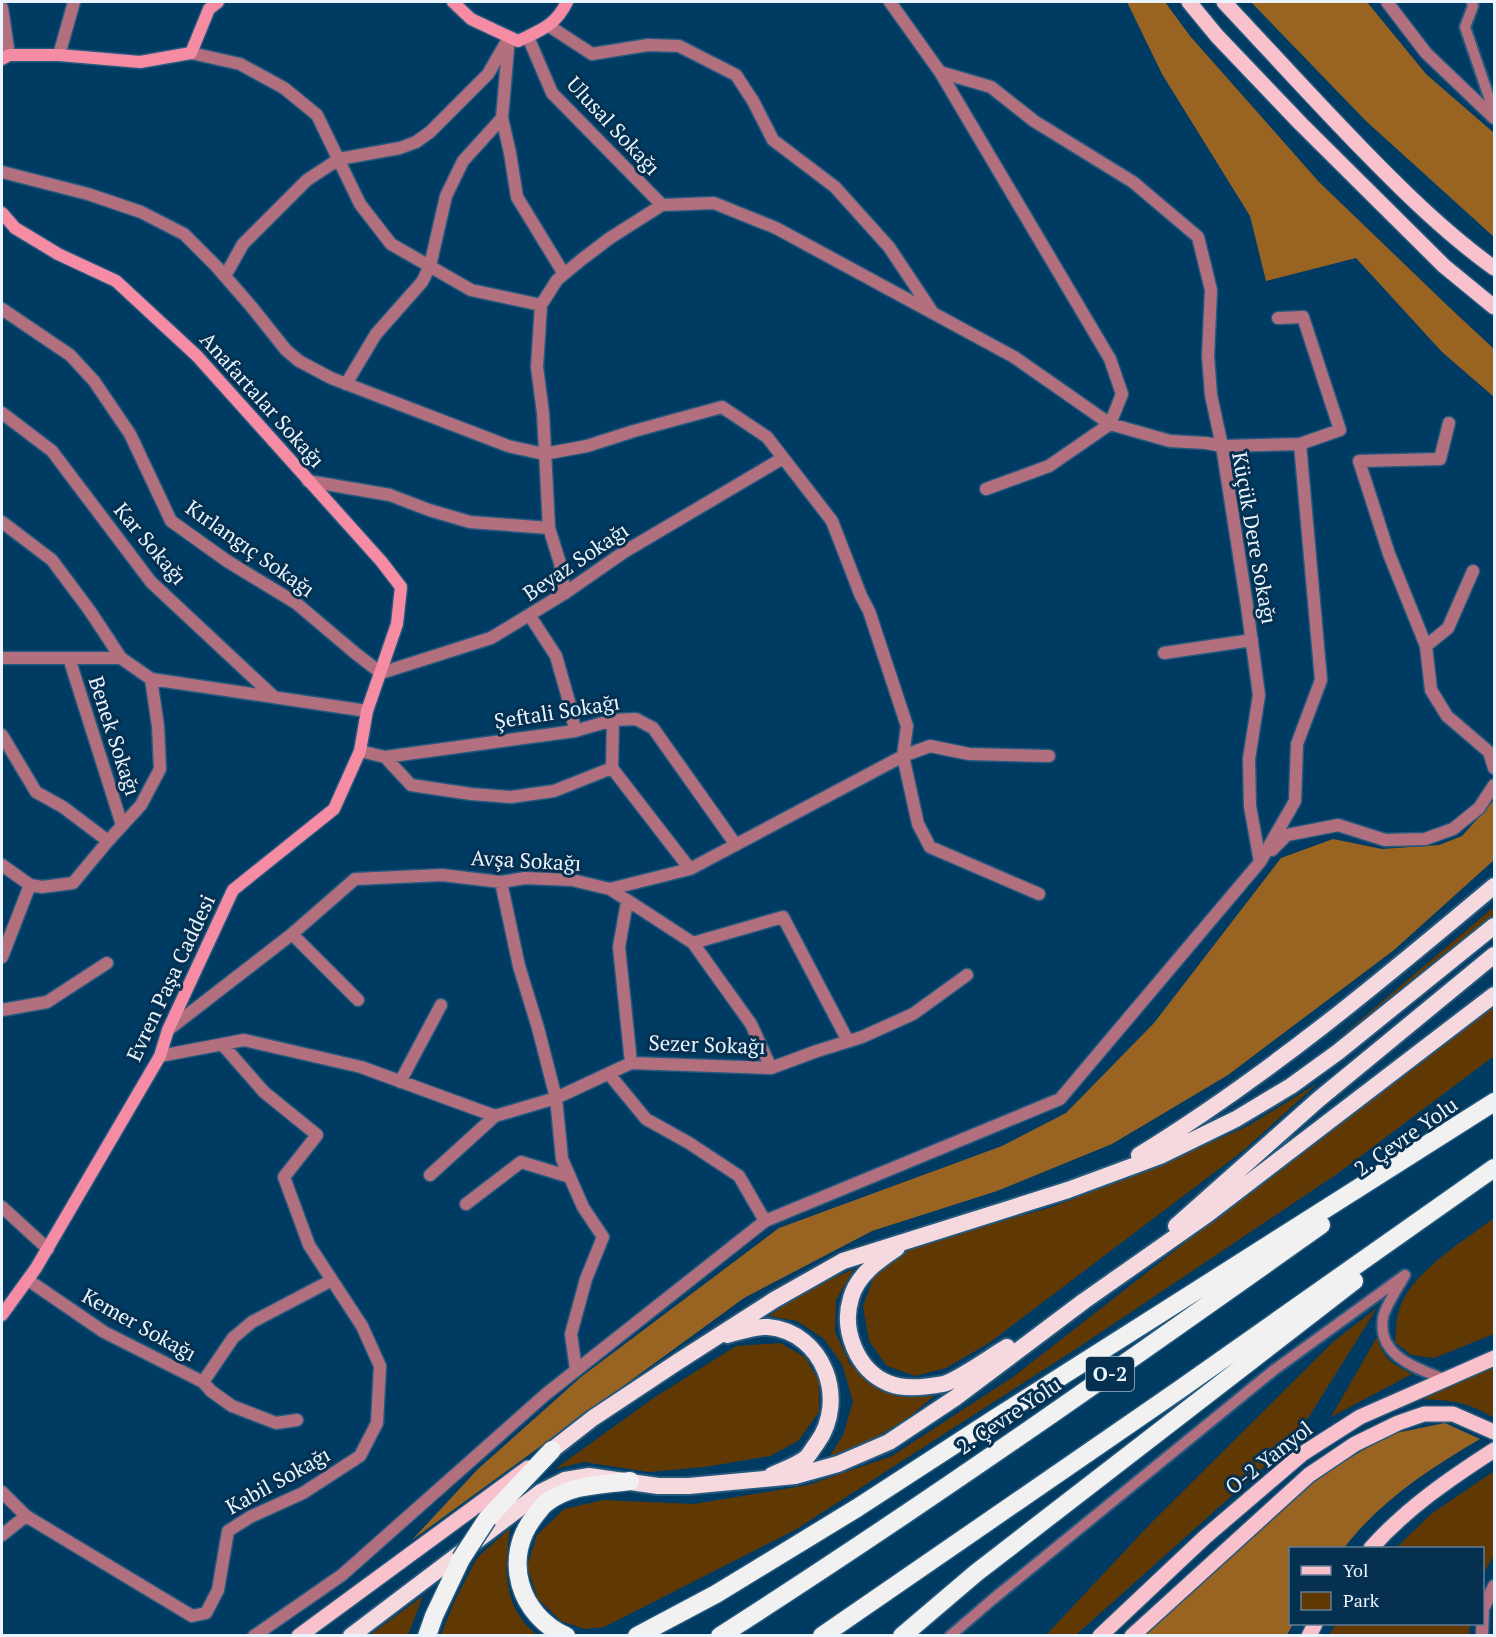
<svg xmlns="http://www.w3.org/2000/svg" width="1496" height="1637" viewBox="0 0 1496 1637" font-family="'PT Serif',serif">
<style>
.green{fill:#603804}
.forest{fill:#996322}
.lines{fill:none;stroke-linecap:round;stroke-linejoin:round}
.service-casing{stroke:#25597d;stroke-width:14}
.minor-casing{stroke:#25597d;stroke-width:15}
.tertiary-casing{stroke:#25597d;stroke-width:15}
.secondary-casing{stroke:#25597d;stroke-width:15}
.primary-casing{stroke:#25597d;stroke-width:18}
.trunk-casing{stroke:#25597d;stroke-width:20}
.motorway-casing{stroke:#25597d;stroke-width:21}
.service{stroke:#b26f7d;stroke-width:10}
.minor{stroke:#b26f7d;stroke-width:12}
.tertiary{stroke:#b26f7d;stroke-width:12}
.secondary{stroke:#f68ca4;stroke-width:12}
.primary{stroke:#f9c1cb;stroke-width:15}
.trunk{stroke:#f5d9de;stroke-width:16}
.motorway{stroke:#f1f1f1;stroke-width:18}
.motorway-bridge-casing{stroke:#25597d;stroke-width:21;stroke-linecap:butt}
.motorway-bridge{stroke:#f1f1f1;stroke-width:18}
.labels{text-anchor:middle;stroke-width:6;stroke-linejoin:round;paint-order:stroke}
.shield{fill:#053050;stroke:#a5b9ca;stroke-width:1.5}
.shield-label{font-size:20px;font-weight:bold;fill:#e9f4fe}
.street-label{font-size:21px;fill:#e9f4fe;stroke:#053050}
</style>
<rect width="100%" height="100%" fill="#003b64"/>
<!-- green -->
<path class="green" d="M1494,907V915L1335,1041Z
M1494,1006V1056L1337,1174L1079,1347L795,1530L604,1627L585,1629L561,1621L538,1599L527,1567L537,1535L564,1509L603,1500L694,1504L808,1485L892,1456L1013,1377L1350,1114Z
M1318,1083L1244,1150L989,1343L946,1368L915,1376L887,1366L869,1341L863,1306L873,1279L904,1252L952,1235L1052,1207L1162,1164L1248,1126Z
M1494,1218V1334L1434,1358L1411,1355L1395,1342C1396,1333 1396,1323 1398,1314C1407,1274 1464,1241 1494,1218Z
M854,1269L836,1300L835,1332L850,1364L873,1386L910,1395L941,1390L908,1418L876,1437L829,1457L843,1435L853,1402L842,1364L824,1339L797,1321L769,1316L806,1290Z
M1377,1308L1295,1439L1076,1635H1046L1152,1522L1334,1341Z
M1377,1337C1383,1359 1393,1364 1412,1374L1331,1417Z
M780,1343L805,1357L819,1381V1412L798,1441L770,1456L705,1467L649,1472L584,1462L555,1469L655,1397L736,1346Z
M1494,1366V1418C1469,1402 1450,1400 1421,1399Z
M1494,1471V1555L1483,1574L1482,1548H1396L1431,1514Z
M510,1528C506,1558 502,1592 521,1618C525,1625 532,1630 537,1635H441L454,1602L477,1558Z
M423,1596L408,1635H370Z
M1336,1624H1470L1469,1635H1329Z"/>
<!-- forest -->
<path class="forest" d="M1127,2H1165L1190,36L1319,182L1450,308L1494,349V397L1442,352L1356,258L1266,281L1250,216L1162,74Z
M1251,2H1367L1426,74L1494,133V237L1366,121Z
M1494,800V860L1394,950L1228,1075L1112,1144L997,1191L872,1231L744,1298L412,1540L478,1469L581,1377L779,1228L1002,1146L1066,1113L1154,1023L1281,858L1333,839L1382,849L1439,845L1462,836Z
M1445,1423L1480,1439C1429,1469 1380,1501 1344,1548H1290V1624H1293L1287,1635L1144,1636L1312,1480L1391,1434Z"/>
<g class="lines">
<defs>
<path id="service" d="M1472,2L1473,6L1465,27L1494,112
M950,1636L993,1599L1274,1370L1405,1275C1399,1286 1385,1306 1383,1318C1377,1356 1416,1368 1444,1379"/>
<path id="minor" d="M2,8L9,55
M549,26L592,54L648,45L679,46L736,75L753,101L773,140L835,187L889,247L931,310
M528,37L552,93L662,205
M191,53L240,64L284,88L317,115L360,204L391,244L471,290L541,305
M59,55L74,2
M940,72L991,87L1034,121L1133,182L1198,237L1211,290L1208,356L1211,395L1222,446L1300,444
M502,118L510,153L517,197L564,274
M2,172L88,194L141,212L184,234L216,266L250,305L286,350L299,361L331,378L508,446L544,454L587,446L634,431L722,407L767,437L832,521L861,596L869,611L907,726L903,756L918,824L930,847L1039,894
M225,276L243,244L307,180L339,159L400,148L416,142L430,132L488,74L507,41
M2,309L70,355L94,381L130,434L171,521L227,561L296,603L355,653L381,673L491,638L565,593L624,552L783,458
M346,384L376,334L422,282L430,266L446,196L463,161L502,118L509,37
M2,413L52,451L151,582L273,696
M1449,423L1440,459L1359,461L1389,554L1426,646L1431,690L1447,716L1489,752L1494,768
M308,481L390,495L429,510L470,522L549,528L560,563L565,593
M986,489L1049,466L1110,424L1170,441L1206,443L1222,446L1247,606L1259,695L1249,759L1250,806L1260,862
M2,522L52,560L90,611L121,658
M549,528L543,413L537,367L541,305L557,280L581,260L610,238L662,205L714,203L776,228L1014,357L1110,424L1122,394L1110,359L940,72L890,2
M530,616L556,656L570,705L575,731
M1426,646L1448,628L1473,571
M1164,653L1252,640
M2,658H121L151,679L367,711
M69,658L122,825
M613,720L612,768L690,869
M2,735L36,792L63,807L108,841
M360,751L385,757L575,731L613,720L636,719L653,728L736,845
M385,757L411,785L471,794L511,797L554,791L612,768
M1272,850L1287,835L1338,825L1385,840L1425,839L1453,829L1479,808L1494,785
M2,865L30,885L42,887L73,883L108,841L141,805L160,769L158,726L151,679
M501,882L519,966L538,1028L556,1098L562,1159L583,1207L603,1237L586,1279L571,1334L576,1370
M610,889L693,943L751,1024L771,1068
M627,902L619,947L631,1063
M292,934L358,1000
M693,943L783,917L848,1041
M2,957L30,885
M2,1010L47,1002L107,963
M168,1030L292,934L355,879L442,875L501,882L525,878L572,880L610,889L690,869L903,756L930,746L969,754L1049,756
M160,1056L244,1040L361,1067L495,1116L556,1098L631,1063L771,1068L817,1051L862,1037L913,1014L967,975
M609,1074L646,1119L689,1143L739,1176L765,1221
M400,1082L441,1005
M430,1175L495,1116
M466,1204L521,1162L570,1177
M2,1207L48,1249
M28,1280L104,1332L203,1382
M297,1420L276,1423L232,1406L211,1391L203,1382L233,1338L252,1322L332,1280
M2,1492L26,1516L192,1616L206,1613L218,1590L228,1531L250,1517L303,1493L360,1456L377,1423L380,1366L362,1326L309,1245L284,1177L317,1135L264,1092L222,1044
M2,1535L26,1516
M254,1636L342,1575L546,1394L765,1221L1060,1099L1260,862L1295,801L1297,744L1321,680L1300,444L1340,430L1303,317L1278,318
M1482,1636L1483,1609L1494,1586"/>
<path id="tertiary" d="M1387,2L1426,53L1494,118"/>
<path id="secondary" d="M453,2L471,19L518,41C541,30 555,26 567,2
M2,59L9,55H59L140,62L191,53L209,9L218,2
M2,213L15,228L58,254L116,281L197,356L381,561L401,587L397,624L367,711L360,751L334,809L233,890L168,1030L160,1056L36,1268L2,1315"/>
<path id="primary" d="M1189,2L1217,36L1301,124L1444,266L1494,307
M1224,2C1271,52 1317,103 1365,152C1406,194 1447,234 1494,268
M1371,1548C1407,1508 1449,1479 1494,1450
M299,1636L528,1468
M1100,1636L1205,1537L1302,1454L1360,1417L1494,1358
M1132,1636L1309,1475L1355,1444L1398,1423L1424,1414H1453L1494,1432
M1309,1636L1315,1624"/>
<path id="trunk" d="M1139,1155C1266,1077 1381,981 1494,886
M1176,1226L1319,1099L1494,955
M897,1248C879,1260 857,1275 851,1298C841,1330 857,1370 888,1383C904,1390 927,1387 943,1384C957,1381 993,1355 1007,1347
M727,1335C739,1332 756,1326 768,1327C824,1332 848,1400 817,1443C813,1448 810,1454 806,1458C797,1465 783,1470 772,1475
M552,1450L593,1418L679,1361L774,1300L843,1261L1068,1190L1160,1156L1236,1119L1291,1086L1338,1052L1494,926
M351,1636L541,1492L565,1480L589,1476L658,1486H689L795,1476L838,1464L889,1442L955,1398L1084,1301L1208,1214L1494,995"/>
<path id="motorway" d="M487,1519L552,1450
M427,1636L434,1616L461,1559
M566,1636C519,1615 502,1558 534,1517C538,1512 542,1506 546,1503C571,1484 600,1485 630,1481
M637,1636L716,1594L857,1508L994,1419L1494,1102
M720,1636C925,1505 1123,1365 1321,1225
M822,1636L1179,1390L1494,1168
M902,1636L976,1573L1354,1281"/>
</defs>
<!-- service casing -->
<use href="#service" class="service-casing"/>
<!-- minor casing -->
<use href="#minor" class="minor-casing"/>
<!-- tertiary casing -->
<use href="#tertiary" class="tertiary-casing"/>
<!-- secondary casing -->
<use href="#secondary" class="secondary-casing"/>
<!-- primary casing -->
<use href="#primary" class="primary-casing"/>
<!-- trunk casing -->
<use href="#trunk" class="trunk-casing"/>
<!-- motorway casing -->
<use href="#motorway" class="motorway-casing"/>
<!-- service -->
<use href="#service" class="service"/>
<!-- minor -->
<use href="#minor" class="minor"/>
<!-- tertiary -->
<use href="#tertiary" class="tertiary"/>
<!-- secondary -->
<use href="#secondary" class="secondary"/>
<!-- primary -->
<use href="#primary" class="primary"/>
<!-- trunk -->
<use href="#trunk" class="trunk"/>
<!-- motorway -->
<use href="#motorway" class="motorway"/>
<defs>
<path id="motorway-bridge" d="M461,1559L487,1519"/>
</defs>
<!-- motorway-bridge casing -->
<use href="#motorway-bridge" class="motorway-bridge-casing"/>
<!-- motorway-bridge -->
<use href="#motorway-bridge" class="motorway-bridge"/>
</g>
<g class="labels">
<!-- shield labels -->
<rect class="shield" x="1086" y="1357" width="48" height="34" rx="4.5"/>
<g class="shield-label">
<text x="1110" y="1381">O-2</text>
</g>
<!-- street labels -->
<g class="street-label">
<text transform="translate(613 126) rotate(47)" y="7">Ulusal Sokağı</text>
<text transform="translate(262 400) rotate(48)" y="7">Anafartalar Sokağı</text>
<text transform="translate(1254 538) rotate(80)" y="7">Küçük Dere Sokağı</text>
<text transform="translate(150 544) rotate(50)" y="7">Kar Sokağı</text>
<text transform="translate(250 549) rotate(35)" y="7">Kırlangıç Sokağı</text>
<text transform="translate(576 562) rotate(-34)" y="7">Beyaz Sokağı</text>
<text transform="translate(557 712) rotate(-9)" y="7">Şeftali Sokağı</text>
<text transform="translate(114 736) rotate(72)" y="7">Benek Sokağı</text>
<text transform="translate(526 861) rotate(3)" y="7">Avşa Sokağı</text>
<text transform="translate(171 978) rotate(-65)" y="7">Evren Paşa Caddesi</text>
<text transform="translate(707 1045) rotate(2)" y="7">Sezer Sokağı</text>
<text transform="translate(1406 1137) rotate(-35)" y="7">2. Çevre Yolu</text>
<text transform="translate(139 1325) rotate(29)" y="7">Kemer Sokağı</text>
<text transform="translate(1009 1416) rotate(-34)" y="7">2. Çevre Yolu</text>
<text transform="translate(1269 1458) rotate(-38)" y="7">O-2 Yanyol</text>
<text transform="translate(278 1481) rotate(-29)" y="7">Kabil Sokağı</text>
</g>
</g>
<!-- border -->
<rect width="1496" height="1637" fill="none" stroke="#e9f4fe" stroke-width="6"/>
<!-- legend -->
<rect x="1289" y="1547" width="195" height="78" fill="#053050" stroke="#607e96" stroke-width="1.5"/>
<rect x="1301" y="1566" width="30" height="9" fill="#f9c1cb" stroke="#607e96" stroke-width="1.5"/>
<text x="1343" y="1577" font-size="18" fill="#e9f4fe">Yol</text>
<rect x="1301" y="1592" width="30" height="18" fill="#603804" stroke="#607e96" stroke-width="1.5"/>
<text x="1343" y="1607" font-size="18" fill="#e9f4fe">Park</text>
</svg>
